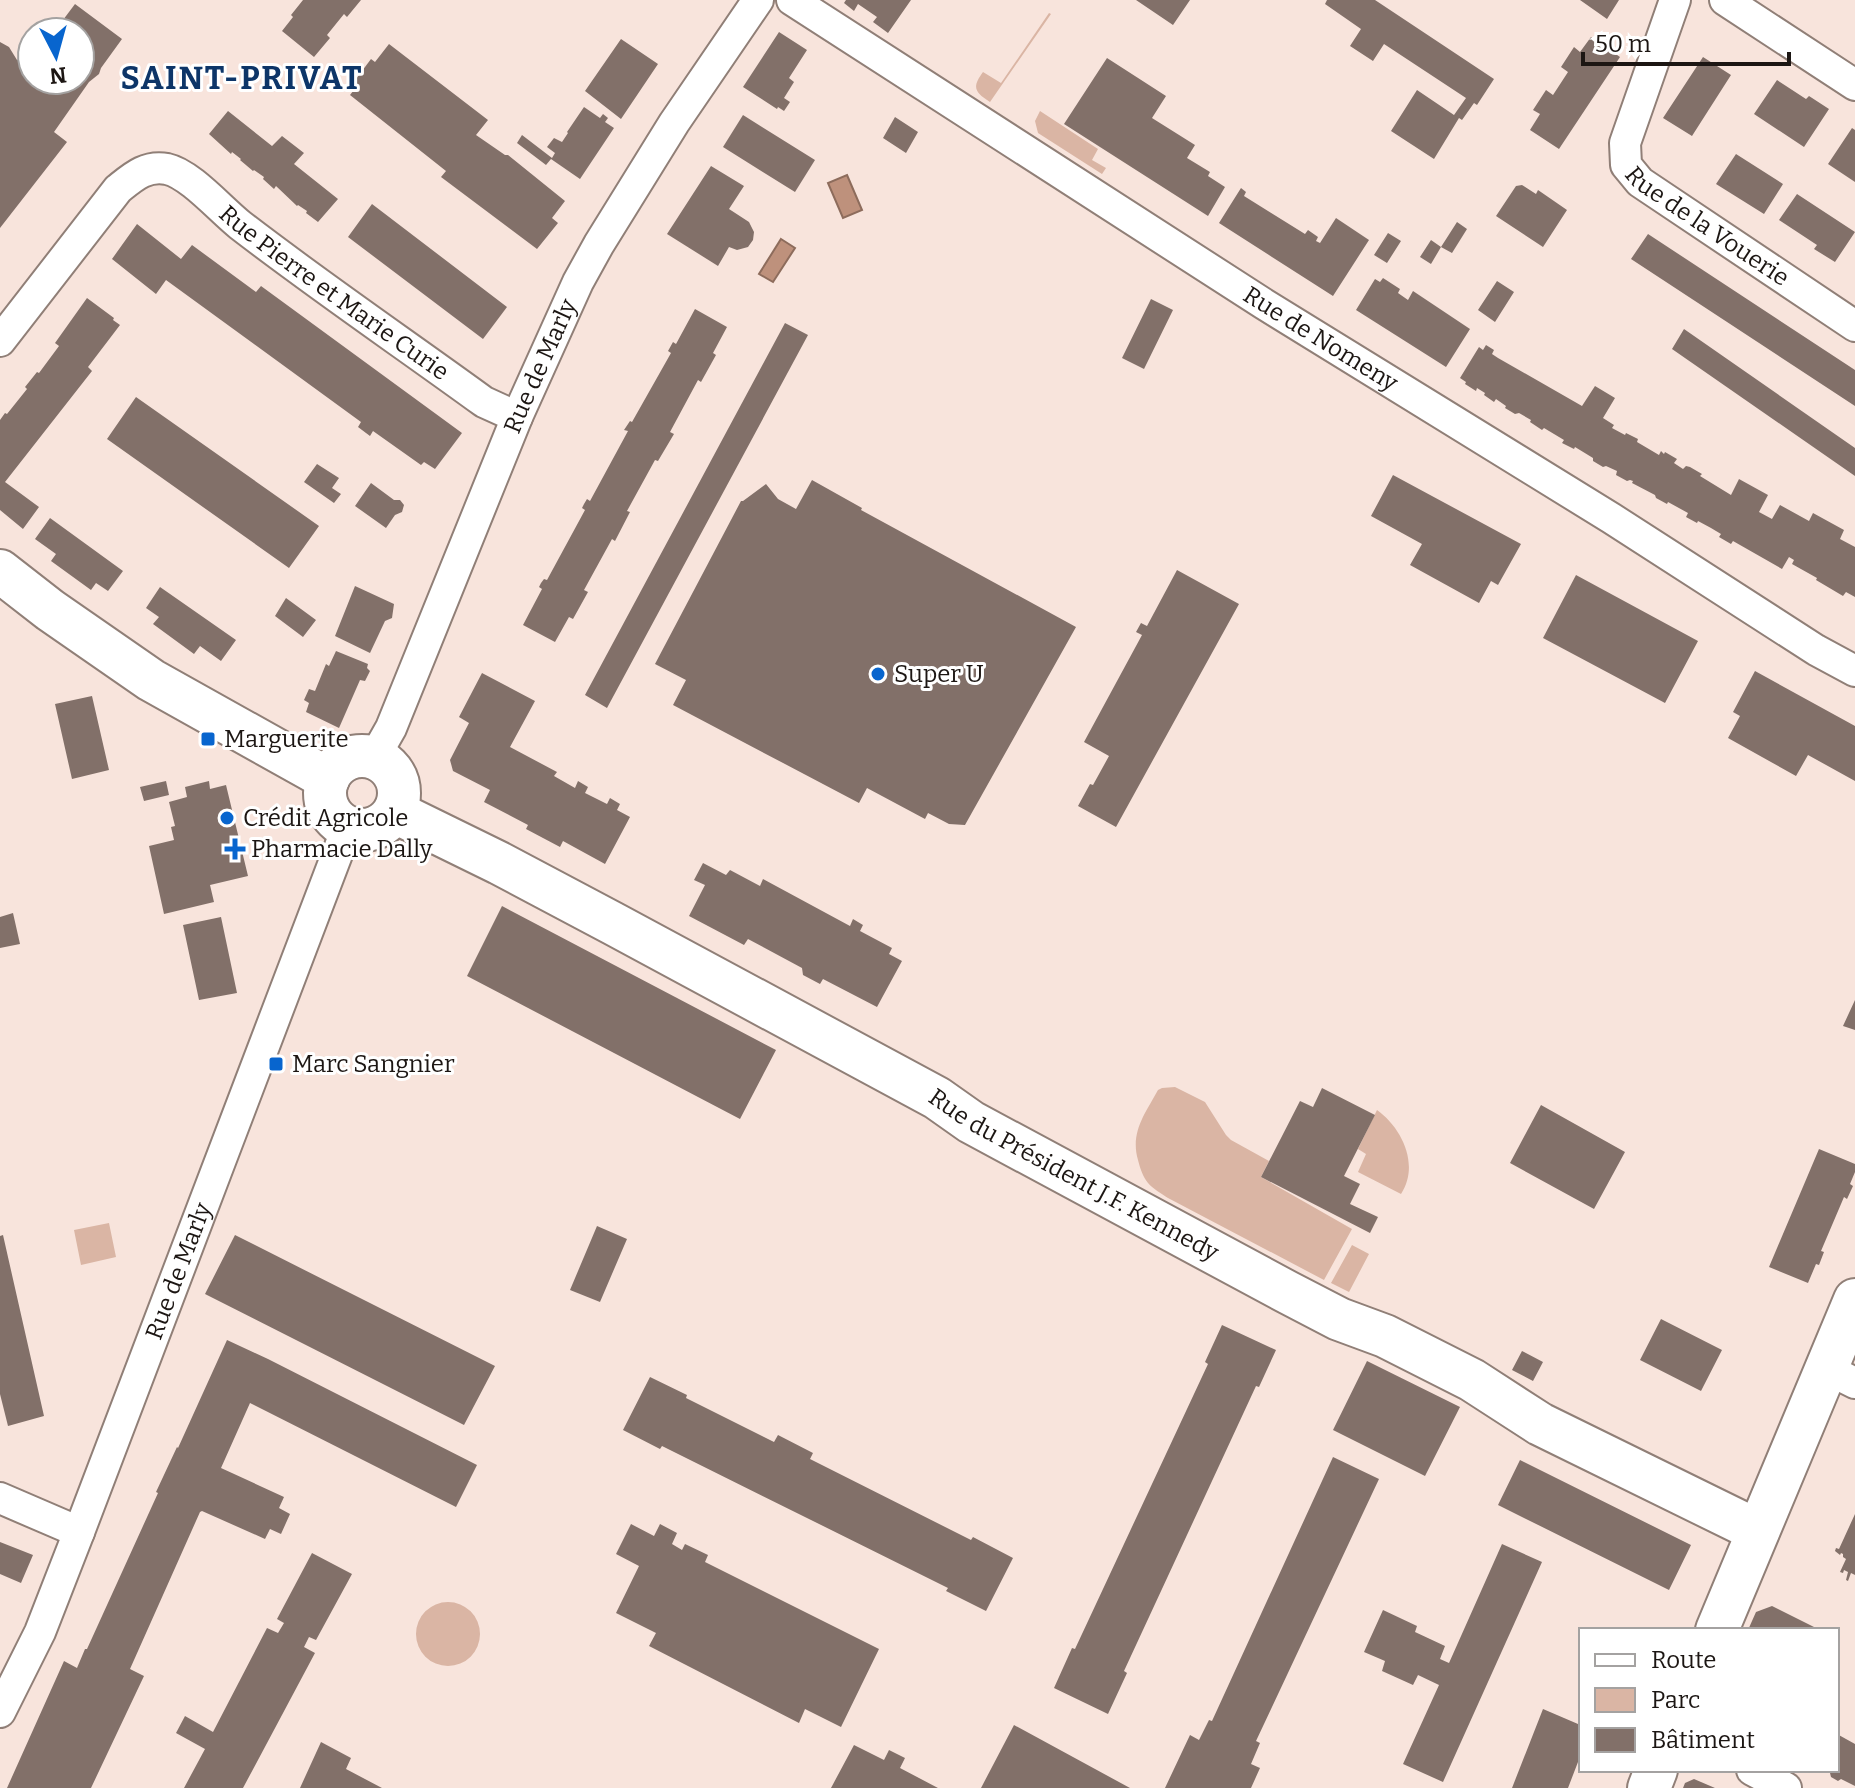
<svg xmlns="http://www.w3.org/2000/svg" width="1855" height="1788" viewBox="0 0 1855 1788" font-family="Bitter,serif">
<style>
.green{fill:#dab5a4}
.water{fill:#be917c;stroke:#8d6c5c;stroke-width:2}
.building{fill:#827069}
.lines{fill:none;stroke-linecap:round;stroke-linejoin:round}
.street-casing{stroke:#907f77;stroke-width:34}
.secondary-casing{stroke:#907f77;stroke-width:46}
.street{stroke:#fff;stroke-width:30}
.secondary{stroke:#fff;stroke-width:42}
.poi-dot{fill:#0865ce;stroke:#fff;stroke-width:3}
.labels{text-anchor:middle;stroke-width:6;stroke-linejoin:round;paint-order:stroke}
.street-label{font-size:24px;fill:#1c1613;stroke:#fff}
.poi-label{font-size:24px;fill:#1c1613;stroke:#fff;text-anchor:start}
.district-label{font-size:32px;font-weight:bold;letter-spacing:2px;fill:#0d3568;stroke:#fff}
</style>
<rect width="100%" height="100%" fill="#f8e4dc"/>
<!-- green -->
<path class="green" d="M1049,13L1051,14L990,102C974,92 972,87 983,72L1001,83Z
M1040,111L1098,149L1092,160L1106,168L1102,174L1038,133L1035,121Z
M1175,1087L1205,1102L1226,1135L1231,1140L1269,1161L1261,1177L1352,1229L1324,1280L1168,1198C1162,1194 1153,1189 1148,1183C1143,1177 1140,1168 1138,1160C1130,1132 1145,1114 1158,1090L1162,1088Z
M1377,1110C1402,1128 1420,1165 1401,1194L1358,1172L1366,1154L1358,1149Z
M109,1223L116,1257L81,1265L74,1230Z
M1352,1245L1369,1254L1349,1292L1331,1283Z
M416 1634a32 32 0 1 1 64 0a32 32 0 1 1-64 0Z"/>
<!-- water -->
<path class="water" d="M847,175L862,210L843,218L828,183Z
M781,239L795,248L773,282L759,274Z"/>
<!-- building -->
<path class="building" d="M303,0H361L347,17L344,14L327,35L330,38L314,57L282,31L293,17L291,15Z
M846,0H911L888,33L873,22L877,17L858,4L854,11L844,3Z
M1136,0H1190L1173,25Z
M1327,0H1375L1494,79L1477,105L1474,103L1462,120L1459,118L1434,159L1391,131L1417,90L1454,115L1466,98L1384,44L1373,61L1350,46L1361,29L1325,4Z
M1580,0H1619L1607,19Z
M75,4L122,39L101,68L99,74L89,82L54,132L67,142L0,228V42L9,47L17,60L32,55V80H80V32H54Z
M779,32L807,50L789,78L794,82L784,98L790,102L784,111L778,107L777,109L743,87Z
M1591,37L1620,57L1559,149L1530,130L1540,114L1533,110L1546,90L1553,95L1568,72L1561,67L1574,47L1580,52Z
M621,39L658,64L621,119L585,91Z
M389,44L488,120L476,135L505,155H508L565,201L552,218L558,223L537,249L441,177L446,171L350,95L357,86L353,83L371,59L375,62Z
M1703,57L1731,75L1692,136L1663,118Z
M1107,58L1166,96L1152,118L1195,145L1187,158L1210,172L1208,176L1225,187L1208,216L1064,124Z
M1777,80L1806,99L1809,96L1829,109L1804,147L1754,114Z
M584,107L600,118L603,114L608,118L605,122L614,128L580,179L551,159L546,165L517,143L522,135L552,158L555,153L547,147L554,138L562,142L568,133L567,132Z
M228,111L272,146L282,136L304,153L294,164L338,199L318,222L306,213L307,211L298,205L297,206L276,186L274,189L263,179L264,177L254,170L253,171L240,160L241,159L232,152L231,154L209,134Z
M743,115L815,160L795,192L723,147Z
M895,117L918,132L906,153L883,138Z
M1852,128L1855,130V182L1828,164Z
M1736,154L1783,184L1764,214L1716,184Z
M711,166L744,186L729,209L749,222L754,232L753,240L748,247L737,250L729,247L718,266L667,234Z
M1522,185L1536,194L1538,190L1567,210L1543,247L1496,216L1516,186Z
M1241,188L1246,192L1244,196L1305,234L1308,230L1318,237L1316,241L1320,243L1336,218L1369,240L1333,296L1219,223Z
M1797,194L1855,232L1835,262L1814,249L1817,245L1779,220Z
M372,204L507,307L483,339L348,237Z
M1457,222L1467,229L1452,253L1441,247Z
M137,224L181,259L192,245L256,292L261,286L462,433L435,469L424,462L421,465L373,431L370,436L358,427L361,422L166,280L156,294L112,259Z
M1388,233L1401,241L1387,263L1374,255Z
M1648,234L1855,370V406L1631,259Z
M1431,240L1441,247L1431,264L1420,257Z
M1383,278L1400,289L1398,293L1408,300L1413,291L1470,329L1446,367L1356,310L1375,279L1380,282Z
M1497,281L1514,292L1495,322L1478,310Z
M87,298L114,318L113,320L120,325L88,367L92,371L5,482L39,507L23,529L0,510V420L5,413L7,414L27,389L25,387L37,372L39,373L59,346L55,343Z
M1151,299L1173,310L1144,369L1122,358Z
M695,309L727,327L713,353L716,355L701,382L698,380L670,432L674,434L658,461L655,460L627,511L630,512L615,541L612,539L584,590L588,592L573,619L569,617L555,642L523,625L542,589L539,587L541,583L544,579L547,580L585,510L582,508L584,504L587,499L590,501L628,431L624,430L630,421L632,422L671,353L668,351L673,342L676,344Z
M785,323L808,335L607,708L585,695Z
M1684,329L1855,448V476L1672,349Z
M1486,345L1494,350L1492,354L1498,358L1582,406L1595,386L1615,398L1603,418L1614,425L1612,428L1625,435L1626,433L1638,439L1637,442L1659,455L1661,451L1664,454L1665,452L1677,459L1674,463L1683,469L1686,466L1690,467L1702,474L1700,476L1731,495L1739,479L1768,495L1759,512L1772,519L1780,505L1809,521L1813,513L1844,530L1840,539L1855,547V597L1846,592L1843,596L1816,580L1817,578L1792,564L1794,560L1789,557L1782,569L1733,541L1731,544L1719,537L1721,534L1711,528L1698,521L1697,523L1686,517L1688,513L1668,502L1667,504L1656,498L1655,495L1632,483L1633,481L1630,480L1627,481L1616,475L1617,471L1606,466L1603,467L1593,461V458L1575,447L1574,449L1562,443L1564,440L1544,428L1542,430L1530,422L1531,420L1519,413L1515,414L1505,408L1506,406L1496,399L1494,402L1484,395L1485,393L1477,388L1476,391L1465,384L1466,382L1460,378L1479,347L1483,350Z
M136,397L319,526L289,568L107,439Z
M317,464L339,478L332,488L341,494L334,503L304,482Z
M1393,475L1521,544L1498,585L1491,581L1479,603L1410,565L1422,544L1371,516Z
M812,480L862,508L861,510L1076,627L965,825L949,824L928,813L925,819L867,788L859,803L673,705L686,680L655,664L741,501H743L766,484L778,499L796,509Z
M371,483L394,500H400L404,505L402,512L395,515L386,528L355,506Z
M50,518L123,571L108,591L96,583L91,590L51,561L56,554L35,539Z
M1177,570L1239,604L1116,827L1078,806L1090,784L1093,785L1109,756L1084,742L1142,635L1136,632L1141,623L1147,626Z
M1576,575L1698,641L1665,703L1543,638Z
M355,586L394,604L392,618L385,621L370,653L335,636Z
M160,587L236,640L221,661L200,646L194,654L153,624L159,617L146,608Z
M286,598L316,620L303,637L275,616Z
M336,651L368,664L367,668L370,671L365,681L360,680L339,728L306,712L309,703L304,700L309,689L315,691L326,664L329,666Z
M1755,671L1855,726V781L1808,755L1796,776L1728,738L1740,716L1733,712Z
M482,673L535,701L510,747L557,772L554,776L575,788L578,781L588,787L585,793L607,804L610,798L620,804L617,810L630,817L605,864L563,841L560,847L526,829L528,825L484,802L490,790L453,771L450,760L469,723L459,717Z
M92,696L109,770L72,779L55,704Z
M166,781L169,795L144,801L140,787Z
M209,781L210,789L226,785L248,876L210,885L214,902L164,914L149,846L174,840L171,827L175,826L169,802L187,797L185,787Z
M703,863L726,875L730,870L760,886L763,879L850,926L853,919L863,925L860,931L892,948L889,954L902,961L877,1007L823,979L820,984L803,975L802,968L748,939L744,945L689,916L705,885L694,880Z
M502,906L776,1050L740,1119L467,976Z
M13,913L20,944L0,948V917Z
M221,917L237,993L199,1000L183,925Z
M1855,1000V1030L1843,1026Z
M1322,1088L1375,1115L1344,1176L1360,1184L1350,1204L1378,1217L1370,1233L1261,1177L1300,1101L1313,1107Z
M1541,1105L1625,1152L1594,1209L1510,1163Z
M1819,1149L1855,1164V1172L1850,1184L1853,1186L1847,1199L1844,1197L1821,1251L1824,1252L1819,1265L1816,1264L1808,1283L1769,1267Z
M597,1226L627,1239L600,1302L570,1290Z
M3,1235L44,1416L8,1426L0,1394V1236Z
M235,1235L495,1366L464,1425L205,1294Z
M1661,1319L1722,1350L1701,1391L1640,1360Z
M1222,1325L1276,1350L1259,1387L1256,1386L1124,1671L1127,1673L1108,1714L1054,1688L1072,1648L1075,1649L1208,1364L1205,1362Z
M227,1340L268,1359L477,1465L456,1507L250,1403L221,1468L284,1497L279,1508L290,1514L281,1534L270,1529L265,1539L202,1511L200,1512L130,1669L144,1676L91,1788H7L64,1661L77,1668L85,1649H87L158,1493L156,1492L177,1447L178,1448Z
M1522,1351L1543,1362L1533,1381L1512,1370Z
M1367,1361L1460,1407L1425,1476L1333,1430Z
M650,1377L687,1395L686,1398L774,1442L778,1435L813,1453L810,1459L971,1540L973,1537L1013,1558L986,1611L946,1591L948,1588L662,1446L660,1449L623,1430Z
M1333,1457L1379,1479L1256,1741L1260,1743L1251,1764L1260,1768L1251,1788H1165L1190,1735L1199,1740L1209,1720L1212,1721Z
M1520,1460L1691,1545L1669,1590L1498,1505Z
M1855,1514V1575L1851,1573L1848,1581L1846,1580L1848,1572L1844,1570L1843,1573L1840,1572L1846,1559L1843,1557V1554L1841,1553L1840,1555L1835,1551L1836,1548L1839,1549Z
M631,1524L654,1536L660,1524L677,1533L672,1544L682,1550L685,1544L708,1555L705,1562L879,1649L841,1727L805,1709L799,1723L649,1646L656,1633L616,1613L639,1566L616,1554Z
M0,1542L33,1555L21,1583L0,1574Z
M1502,1544L1542,1562L1443,1782L1403,1764L1439,1685L1418,1675L1413,1685L1382,1671L1385,1661L1364,1652L1383,1610L1417,1626L1415,1632L1445,1646L1440,1659L1449,1663Z
M312,1553L352,1574L316,1640L309,1637L304,1647L315,1653L243,1788H184L205,1749L176,1733L185,1716L213,1732L267,1628L278,1633L284,1623L277,1619Z
M1772,1606L1820,1630H1748L1756,1612Z
M1543,1709L1578,1724L1581,1719V1764L1578,1762L1568,1788H1512Z
M1014,1725L1130,1788H981Z
M1837,1734L1855,1744V1786L1841,1779L1838,1781L1831,1777L1830,1773L1823,1770H1837Z
M321,1742L351,1758L346,1769L382,1788H300Z
M854,1745L884,1760L889,1750L905,1758L900,1768L938,1788H831Z
M1694,1779L1715,1788H1683L1685,1783Z"/>
<g class="lines">
<defs>
<g id="street">
<path id="s1" d="M792,0L1264,304L1611,518L1816,650L1855,671"/>
<path id="s2" d="M1675,0L1625,143L1626,165L1640,182L1855,326"/>
<path d="M1725,0L1855,85"/>
<path id="s3" d="M0,341L118,189C133,177 146,165 167,169C190,174 220,209 240,225C319,286 403,343 484,402L517,417"/>
<path id="s4" d="M374,758L391,728L517,417L578,282L599,244L674,123L758,0"/>
<path d="M1825,1368L1855,1383"/>
<path d="M0,1498L79,1532"/>
<path id="s5" d="M0,1712L40,1632L79,1532L347,828"/>
<path d="M1752,1770L1786,1788"/>
</g>
<g id="secondary">
<path d="M0,571L50,610L151,680L328,779"/>
<circle cx="362" cy="793" r="37"/>
<path id="s6" d="M395,812L499,863L614,924L937,1098L971,1122L1287,1292L1339,1319L1385,1336L1472,1380L1540,1424L1758,1531"/>
<path d="M1717,1630L1855,1300"/>
<path d="M1649,1788L1656,1770"/>
</g>
</defs>
<!-- street casing -->
<use href="#street" class="street-casing"/>
<!-- secondary casing -->
<use href="#secondary" class="secondary-casing"/>
<!-- street -->
<use href="#street" class="street"/>
<!-- secondary -->
<use href="#secondary" class="secondary"/>
</g>
<!-- markers -->
<g class="poi-dot">
<circle cx="878" cy="674" r="8"/>
<rect x="200" y="731" width="16" height="16" rx="4"/>
<circle cx="227" cy="818" r="8"/>
<path d="M231 837h8v8h8v8h-8v8h-8v-8h-8v-8h8z"/>
<rect x="268" y="1056" width="16" height="16" rx="4"/>
</g>
<g class="labels">
<!-- street labels -->
<g class="street-label">
<text dy="8" stroke="none"><textPath href="#s2" startOffset="276">Rue de la Vouerie</textPath></text>
<text dy="8" stroke="none"><textPath href="#s3" startOffset="456">Rue Pierre et Marie Curie</textPath></text>
<text dy="8" stroke="none"><textPath href="#s1" startOffset="628">Rue de Nomeny</textPath></text>
<text dy="8" stroke="none"><textPath href="#s4" startOffset="426">Rue de Marly</textPath></text>
<text dy="8" stroke="none"><textPath href="#s6" startOffset="770">Rue du Président J.F. Kennedy</textPath></text>
<text dy="8" stroke="none"><textPath href="#s5" startOffset="476">Rue de Marly</textPath></text>
</g>
<!-- poi labels -->
<g class="poi-label">
<text x="894" y="682">Super U</text>
<text x="224" y="747">Marguerite</text>
<text x="243" y="826">Crédit Agricole</text>
<text x="251" y="857">Pharmacie Dally</text>
<text x="292" y="1072">Marc Sangnier</text>
</g>
<!-- district labels -->
<g class="district-label">
<text x="242" y="89">SAINT-PRIVAT</text>
</g>
</g>
<!-- legend -->
<rect x="1579" y="1628" width="260" height="144" fill="#ffffff" stroke="#a4a2a1" stroke-width="2"/>
<rect x="1595" y="1654" width="40" height="12" fill="#ffffff" stroke="#a4a2a1" stroke-width="2"/>
<text x="1651" y="1668" font-size="24" fill="#1c1613">Route</text>
<rect x="1595" y="1688" width="40" height="24" fill="#dab5a4" stroke="#a4a2a1" stroke-width="2"/>
<text x="1651" y="1708" font-size="24" fill="#1c1613">Parc</text>
<rect x="1595" y="1728" width="40" height="24" fill="#827069" stroke="#a4a2a1" stroke-width="2"/>
<text x="1651" y="1748" font-size="24" fill="#1c1613">Bâtiment</text>
<!-- north arrow -->
<g transform="translate(56 56) rotate(174)"><circle r="38" fill="#ffffff" stroke="#a4a2a1" stroke-width="2"/>
<path d="M0-6L14 30L0 20L-14 30Z" fill="#0865ce"/>
<text y="-12" font-size="22" font-weight="bold" text-anchor="middle" fill="#1c1613">N</text>
</g>
<!-- scale -->
<path d="M1583 52v12h206v-12" fill="none" stroke="#1c1613" stroke-width="4"/>
<text x="1595" y="52" font-size="24" fill="#1c1613" stroke="#ffffff" stroke-width="6" paint-order="stroke">50 m</text>
</svg>
